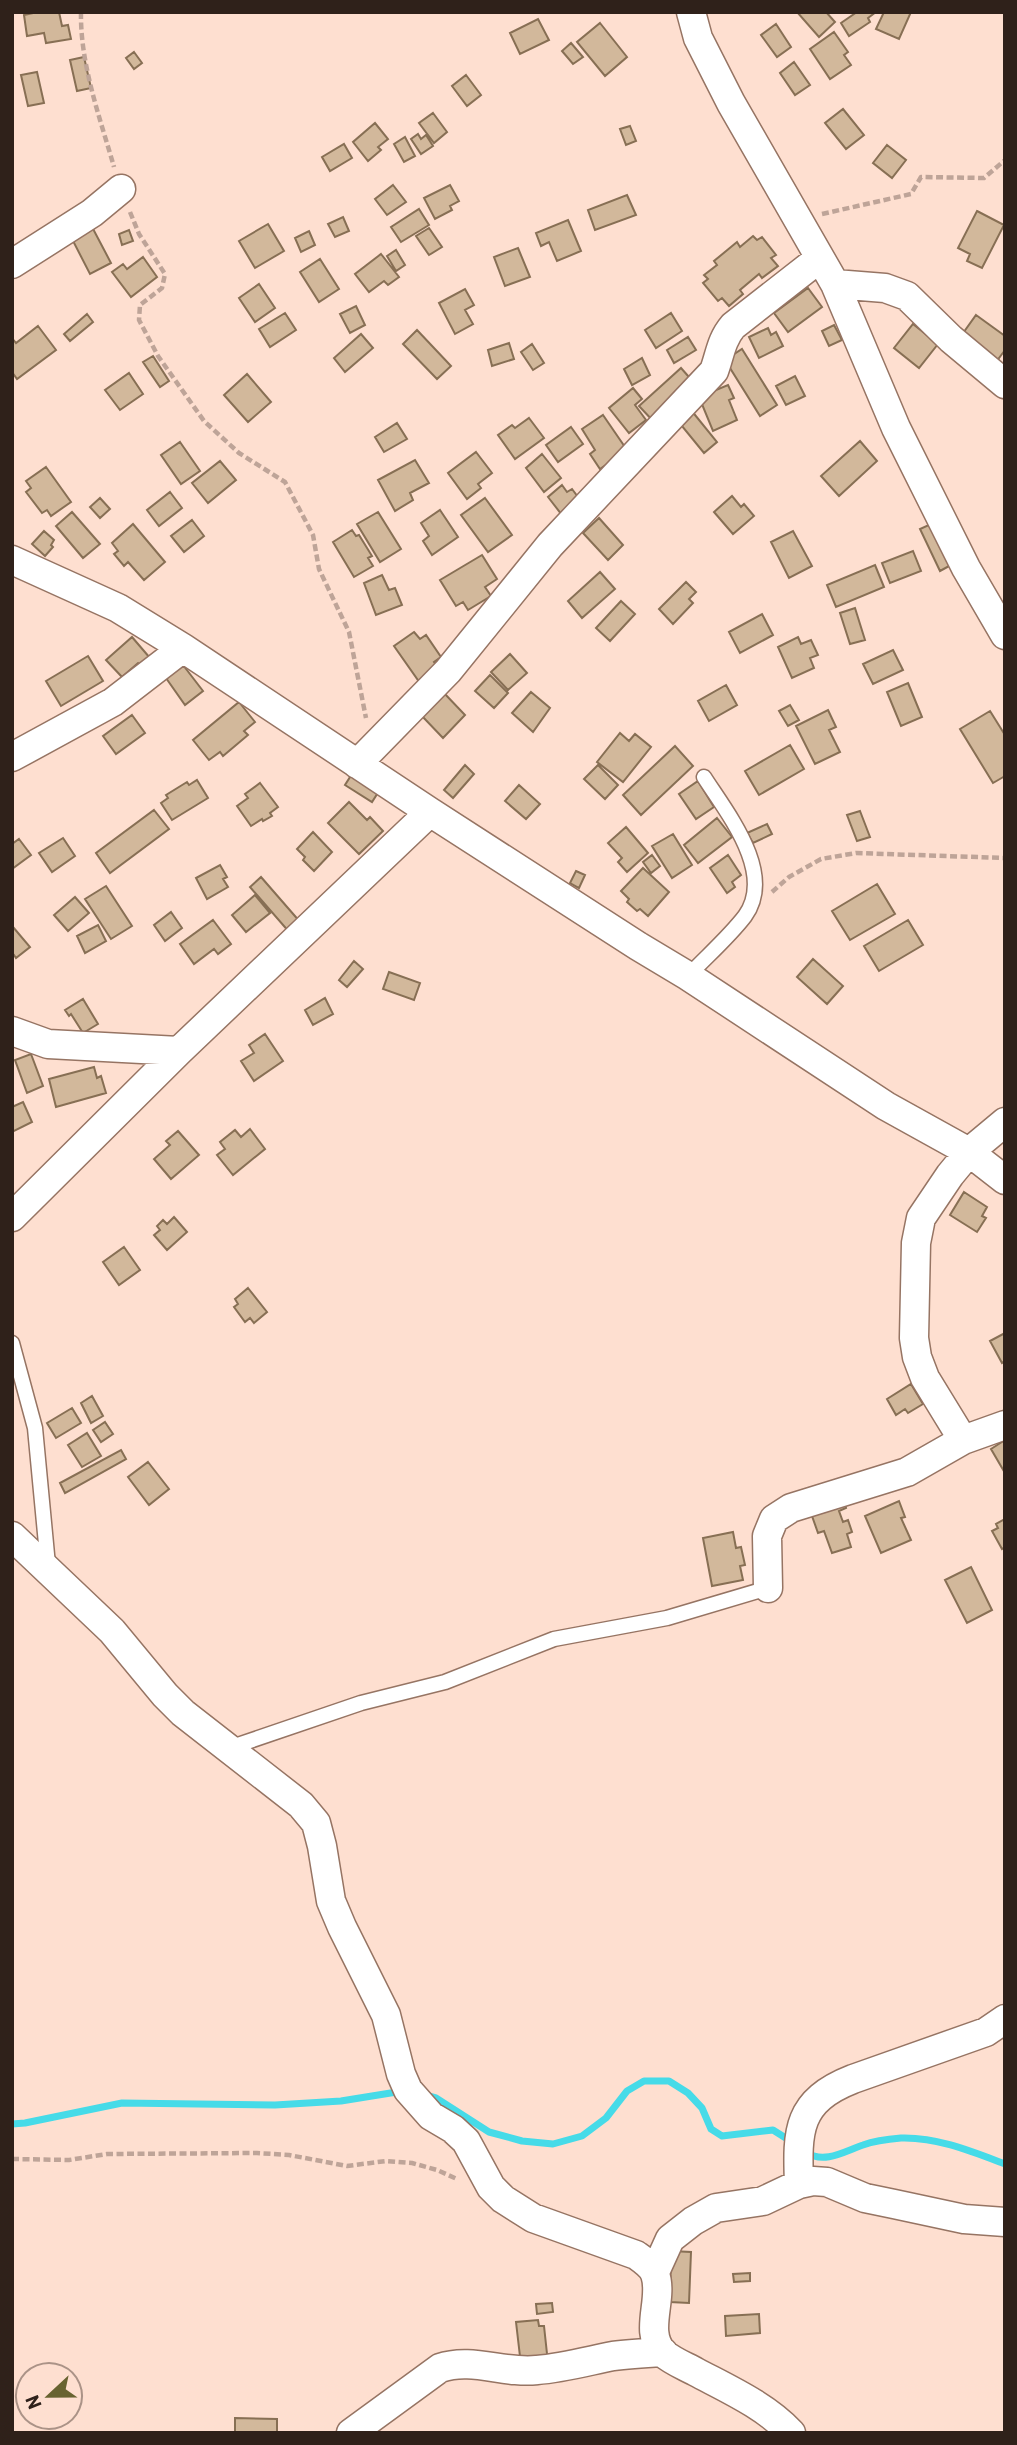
<svg xmlns="http://www.w3.org/2000/svg" width="1017" height="2445" viewBox="0 0 1017 2445" font-family="Barlow,sans-serif">
<style>
.lines{fill:none;stroke-linecap:round;stroke-linejoin:round}
.stream{stroke:#46dbe8;stroke-width:7}
.building{fill:#d2b89b;stroke:#876f54;stroke-width:2}
.service-casing{stroke:#967463;stroke-width:17}
.minor-casing{stroke:#967463;stroke-width:31}
.path{stroke:#bea498;stroke-width:4.5;stroke-dasharray:7 3.5;stroke-linecap:butt}
.service{stroke:#fff;stroke-width:14}
.minor{stroke:#fff;stroke-width:28}
</style>
<rect width="100%" height="100%" fill="#fedfd0"/>
<g class="lines">
<!-- stream -->
<path class="stream" d="M425,2095L436,2098L489,2132L522,2141L553,2144L582,2136L606,2118L627,2091L644,2081H669L688,2093L702,2108L711,2129L722,2136L773,2130L792,2142
M12,2124L25,2123L122,2103L275,2105L341,2101L403,2091
M807,2153C825,2164 845,2151 863,2145C874,2141 889,2139 901,2138C937,2137 971,2151 1005,2164"/>
</g>
<!-- building -->
<path class="building" d="M38,12H59L62,26L68,25L71,39L46,43L44,33L27,36L24,15Z
M797,12H826L835,22L819,37Z
M857,12H876L868,18L870,22L849,36L841,23Z
M884,12H911L899,39L876,29Z
M538,19L549,40L520,54L510,33Z
M600,23L627,57L605,76L577,42Z
M776,24L791,47L777,57L761,35Z
M834,32L848,52L844,55L851,65L830,79L810,49Z
M571,43L583,57L573,64L562,51Z
M134,52L142,63L134,69L126,58Z
M84,57L91,88L77,91L70,60Z
M794,62L810,85L795,95L780,73Z
M37,72L44,103L28,106L21,75Z
M466,75L481,95L467,106L452,86Z
M843,109L864,135L846,149L825,123Z
M433,113L447,132L434,143L419,123Z
M375,123L388,139L378,147L381,150L368,161L353,142Z
M630,126L636,141L626,145L620,129Z
M418,134L421,139L426,135L433,146L421,154L411,139Z
M405,137L415,156L404,162L394,144Z
M344,144L352,158L330,171L322,157Z
M887,145L906,160L892,178L873,163Z
M393,185L406,202L387,215L375,199Z
M450,185L459,201L450,206L452,210L435,219L424,198Z
M627,195L636,215L595,230L588,210Z
M419,209L429,225L401,242L391,227Z
M977,211L1004,225L982,268L967,261L970,254L958,248Z
M343,217L349,231L335,237L328,224Z
M568,220L581,251L557,261L549,242L541,246L536,233Z
M268,224L284,251L255,268L239,241Z
M91,225L111,263L90,274L70,235Z
M429,228L442,247L429,255L416,236Z
M129,230L133,241L122,245L119,234Z
M309,231L315,245L301,252L295,238Z
M753,236L757,240L762,237L776,255L771,258L778,266L762,278L759,274L740,290L743,294L729,306L722,298L718,301L703,283L708,279L704,275L717,265L714,261L737,242L740,247Z
M518,248L530,277L505,286L494,257Z
M396,250L405,265L396,271L387,256Z
M381,254L399,277L388,285L384,281L369,292L355,274Z
M143,257L157,277L131,297L112,272L123,264L127,269Z
M320,259L339,289L319,302L300,272Z
M259,284L275,308L255,322L239,298Z
M808,288L822,307L788,332L774,313Z
M465,289L474,305L465,310L473,324L455,334L439,303Z
M356,306L365,325L350,333L340,314Z
M285,313L296,330L270,347L259,329Z
M671,313L682,331L656,348L645,330Z
M87,314L93,322L70,341L64,334Z
M976,315L1005,336V350L996,362L961,336Z
M913,324L938,344L919,368L894,348Z
M834,325L842,340L829,346L822,331Z
M38,326L56,350L17,379L12,372V338L16,343Z
M768,328L771,335L776,332L783,346L759,358L749,337Z
M417,330L451,366L437,379L403,344Z
M361,334L373,348L345,372L334,358Z
M688,337L696,350L674,363L667,350Z
M509,343L514,359L492,366L488,350Z
M532,344L544,363L533,370L521,352Z
M742,349L777,405L760,416L725,360Z
M153,356L169,381L160,387L143,362Z
M642,358L650,375L632,385L624,369Z
M681,368L696,385L655,423L639,406Z
M129,373L143,394L120,410L105,390Z
M247,374L271,402L248,422L224,395Z
M795,376L805,396L786,405L776,386Z
M728,385L734,398L729,400L737,420L713,431L699,397Z
M633,388L642,399L635,405L646,420L629,433L609,408Z
M691,410L717,442L704,453L677,420Z
M603,415L627,450L600,469L590,454L595,450L582,429Z
M529,418L544,438L515,459L498,435L512,425L515,428Z
M397,423L407,439L384,452L375,437Z
M571,427L583,444L558,462L546,445Z
M860,441L877,461L839,496L821,476Z
M180,442L200,471L181,484L161,455Z
M476,452L492,473L478,484L481,488L467,499L448,473Z
M542,454L561,478L544,492L526,468Z
M415,460L429,483L410,493L413,500L395,511L378,480Z
M220,461L236,480L208,503L192,483Z
M46,467L71,502L51,516L47,510L42,513L26,492L31,488L26,481Z
M562,485L567,492L572,489L581,501L562,515L548,497Z
M170,492L182,508L159,526L147,510Z
M732,496L741,507L744,504L754,516L733,534L714,512Z
M100,498L110,509L100,518L90,507Z
M485,498L512,535L488,552L461,515Z
M440,510L458,537L432,555L423,541L429,536L421,523Z
M72,512L100,544L83,558L56,526Z
M378,512L401,549L380,562L357,524Z
M599,518L623,545L608,560L583,533Z
M192,520L204,536L184,552L171,536Z
M133,524L165,562L144,580L128,562L124,566L114,554L118,551L112,543Z
M931,524L951,565L940,571L920,529Z
M352,530L356,536L359,535L372,556L368,558L373,566L354,577L333,542Z
M44,531L54,540L51,545L53,547L45,556L32,544Z
M793,531L812,566L789,578L771,542Z
M913,551L921,571L890,583L882,563Z
M482,555L497,579L485,587L491,596L468,610L463,602L456,606L440,580Z
M875,565L884,587L836,607L827,585Z
M600,572L615,589L582,618L568,601Z
M382,575L389,590L395,588L402,605L376,615L364,583Z
M686,582L696,592L689,599L693,603L673,624L659,609Z
M621,601L635,614L610,641L596,628Z
M855,608L865,640L850,644L840,613Z
M762,614L773,635L740,653L729,632Z
M414,632L420,639L426,635L441,657L434,662L439,669L420,683L394,646Z
M132,637L150,658L141,666L138,663L122,677L106,660Z
M798,637L801,644L811,640L818,655L810,658L814,668L792,678L778,647Z
M893,650L903,670L873,684L863,664Z
M510,654L527,673L508,690L491,672Z
M88,656L103,681L61,706L46,681Z
M183,665L203,691L185,705L166,678Z
M490,675L508,693L494,708L475,691Z
M908,683L922,717L901,726L887,692Z
M726,685L737,705L709,721L698,701Z
M531,692L550,708L533,732L512,713Z
M444,693L465,715L443,738L421,715Z
M239,702L255,722L244,731L248,735L223,756L220,752L209,760L193,740Z
M790,705L799,720L788,726L779,711Z
M828,710L836,727L829,730L840,752L815,764L796,726Z
M990,711L1005,735V776L993,783L960,729Z
M132,715L145,733L116,754L103,736Z
M620,733L629,741L635,734L651,747L623,782L597,762Z
M790,745L804,769L759,795L745,771Z
M675,746L693,766L641,815L623,795Z
M465,765L474,774L453,798L444,790Z
M598,765L618,785L605,799L584,779Z
M352,774L379,791L372,802L345,785Z
M197,780L208,798L172,820L161,803L168,798L166,795L187,782L189,785Z
M698,781L714,807L696,819L679,794Z
M260,783L278,807L270,813L272,816L263,821L262,819L251,826L237,806L248,798L245,794Z
M519,785L540,804L526,819L505,801Z
M349,802L367,820L370,817L383,831L359,854L328,823Z
M154,810L169,829L110,873L96,853Z
M860,811L870,837L857,841L847,815Z
M717,818L732,837L698,863L684,845Z
M767,824L772,834L753,843L747,833Z
M626,827L648,853L627,872L618,862L622,858L608,843Z
M313,832L332,852L314,871L303,860L305,857L297,849Z
M673,834L692,865L672,878L652,846Z
M63,838L75,856L52,872L39,853Z
M19,839L31,855L12,869V844Z
M652,855L660,866L651,873L643,862Z
M728,855L741,875L732,882L735,887L727,893L710,868Z
M220,865L227,877L223,879L228,887L207,899L196,878Z
M643,868L669,892L648,916L640,909L637,911L627,902L629,899L621,891Z
M576,871L585,875L579,888L570,883Z
M261,877L301,923L290,933L250,887Z
M877,884L895,914L850,940L832,911Z
M106,886L132,926L111,939L85,899Z
M255,895L270,913L246,932L232,915Z
M75,897L89,913L68,931L54,915Z
M171,912L182,928L165,941L154,925Z
M213,920L231,944L218,954L214,949L194,964L180,944Z
M908,920L923,945L879,971L864,946Z
M98,925L106,941L85,953L77,936Z
M13,927L30,947L16,958L14,955L12,956Z
M813,959L843,986L827,1004L797,977Z
M354,961L363,969L347,987L339,980Z
M389,972L420,983L414,1000L383,989Z
M325,998L333,1014L313,1025L305,1010Z
M83,999L98,1024L83,1033L71,1014L69,1016L65,1010Z
M265,1034L283,1061L254,1081L241,1061L254,1053L249,1045Z
M31,1054L43,1086L27,1093L15,1060Z
M94,1067L97,1078L101,1076L106,1093L56,1107L49,1079Z
M23,1102L32,1122L12,1132V1107Z
M250,1129L265,1149L233,1175L217,1155L225,1149L220,1142L235,1130L241,1137Z
M178,1131L199,1155L171,1179L154,1159L170,1145L166,1141Z
M964,1192L987,1207L982,1216L986,1218L977,1232L950,1215Z
M174,1217L187,1232L167,1250L154,1235L160,1230L157,1226L163,1220L167,1224Z
M124,1247L140,1270L119,1285L103,1262Z
M248,1288L267,1312L254,1323L250,1318L245,1322L234,1307L238,1304L235,1299Z
M1005,1333V1361L1002,1363L990,1341Z
M911,1384L923,1404L908,1413L905,1409L896,1415L887,1399Z
M92,1396L103,1416L91,1423L81,1403Z
M72,1408L81,1423L56,1438L47,1423Z
M105,1422L113,1434L101,1442L93,1430Z
M87,1433L101,1456L82,1467L68,1445Z
M1005,1440V1473L991,1449Z
M121,1450L126,1459L65,1493L60,1483Z
M148,1462L169,1489L149,1505L128,1477Z
M844,1501L846,1508L839,1511L843,1522L848,1520L852,1532L847,1534L851,1547L832,1553L824,1531L818,1533L812,1516Z
M899,1501L905,1517L901,1518L911,1540L881,1553L865,1516Z
M1005,1519V1547L1002,1549L992,1531L998,1528L996,1524Z
M733,1532L736,1548L741,1547L745,1565L740,1566L743,1580L712,1586L703,1538Z
M971,1567L992,1610L967,1623L945,1580Z
M671,2251L691,2252L689,2303L670,2302Z
M750,2273V2281L734,2282L733,2274Z
M552,2303L553,2312L537,2314L536,2304Z
M759,2314L760,2333L726,2336L725,2316Z
M538,2320L539,2326H544L548,2363L521,2365L516,2322Z
M235,2418L277,2419V2433H235Z"/>
<g class="lines">
<defs>
<path id="service" d="M688,976C707,956 729,937 745,916C776,873 727,813 704,777
M12,1343L35,1428L48,1565
M229,1748L361,1703L445,1682L554,1639L667,1618L768,1588"/>
<path id="minor" d="M691,12L698,38L731,103L835,284L896,428L966,568L1005,635
M12,264L92,213L121,189
M835,284L885,288L907,296L951,339L1005,384
M12,560L118,608L183,648L430,812L638,946L688,976L886,1106L969,1152L1005,1180
M12,757L113,702L183,648
M357,764L448,671L550,545L714,371C720,355 721,340 733,326L820,258
M12,1031L48,1044L179,1051
M12,1217L179,1051L430,812
M963,1440L925,1378L917,1357L914,1338L916,1243L921,1218L950,1175L969,1152L1005,1122
M12,1536L112,1631L165,1695L183,1713L301,1805L316,1823L322,1846L331,1901L342,1927L386,2015L401,2074L408,2090L431,2116L453,2129L466,2141L491,2187L503,2199L533,2218L636,2255C643,2260 652,2266 655,2274C664,2299 643,2331 663,2353C672,2361 685,2366 696,2372C728,2389 766,2406 791,2433
M768,1588L767,1536L774,1519L791,1508L907,1472L963,1440L1005,1425
M799,2184C797,2130 797,2101 853,2079L986,2032L1005,2019
M655,2272L670,2239L693,2221L716,2208L763,2201L799,2184L813,2181L827,2182L865,2198L894,2204L964,2219L1005,2222
M351,2433L440,2368C472,2357 504,2374 537,2370C563,2368 588,2361 613,2356C629,2354 646,2353 663,2352"/>
</defs>
<!-- service casing -->
<use href="#service" class="service-casing"/>
<!-- minor casing -->
<use href="#minor" class="minor-casing"/>
<!-- path -->
<path class="path" d="M81,12C80,64 100,118 114,167
M130,212L139,234L165,274L162,288L140,305L139,320L158,356L204,421L239,453L285,482L313,535L319,569L349,632L366,718
M822,214L911,194L921,177L984,178L1005,160
M772,892L789,877L821,859L856,853L1005,858
M12,2159L69,2160L107,2154L257,2153L289,2155L347,2166L386,2161L412,2163L437,2170L457,2179"/>
<!-- service -->
<use href="#service" class="service"/>
<!-- minor -->
<use href="#minor" class="minor"/>
</g>
<!-- border -->
<rect width="1017" height="2445" fill="none" stroke="#2f211a" stroke-width="28"/>
<!-- north arrow -->
<g transform="translate(49 2396) rotate(248)"><circle r="33" fill="#fedfd0" stroke="#ab9387" stroke-width="2"/>
<path d="M0-5L12 26L0 18L-12 26Z" fill="#686330"/>
<text y="-10" font-size="19" font-weight="bold" text-anchor="middle" fill="#2f211a">N</text>
</g>
</svg>
